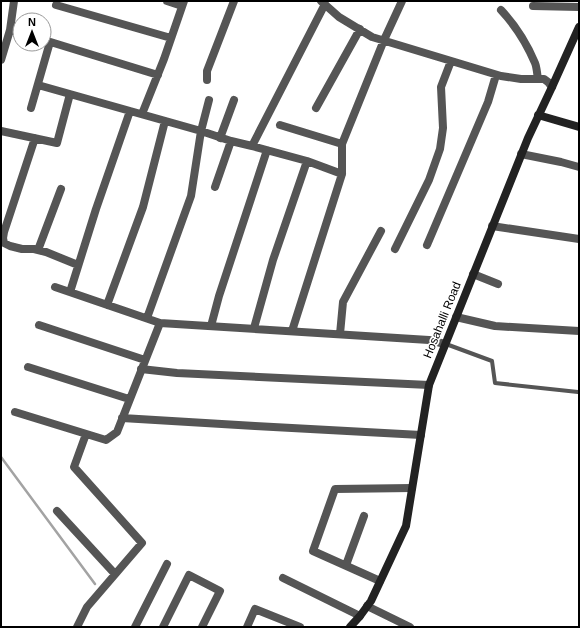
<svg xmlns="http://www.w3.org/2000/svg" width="580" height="628" viewBox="0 0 580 628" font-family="Helvetica,sans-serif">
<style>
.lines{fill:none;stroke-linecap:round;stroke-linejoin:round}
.stream{stroke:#a3a3a3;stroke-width:2.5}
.lane{stroke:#555;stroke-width:4}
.street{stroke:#555;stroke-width:8}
.secondary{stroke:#222;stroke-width:8}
.labels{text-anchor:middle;stroke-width:3.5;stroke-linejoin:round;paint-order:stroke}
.street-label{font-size:12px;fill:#000;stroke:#fff}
</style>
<rect width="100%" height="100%" fill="#fff"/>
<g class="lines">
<!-- stream -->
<path class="stream" d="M1,457L95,584"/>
<!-- lane -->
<path class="lane" d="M446,344L492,361L495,383L578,392"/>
<!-- street -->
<path class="street" d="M167,1L182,6
M321,1L339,17L372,37L501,76L521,79H544L548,82L552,87
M56,5L171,38
M533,6L579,7
M501,10C515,25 527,44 535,63C537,68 537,74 538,79
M10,30L20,33
M44,40L158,75
M1,60L10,30L14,1
M207,80V71L234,1
M38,85L201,131L231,141L252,146L307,161L342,174L292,331
M31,108L50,42
M316,108L360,29
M142,114L164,59L184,1
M280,125L342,144
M1,131L57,143L70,94
M35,138L4,232L3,238L4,243L10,246L22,249H34L46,252L78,265
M220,138L234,100
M252,146L325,4
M521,154L561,162L579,167
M342,174V144L384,40L402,1
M215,187L231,141
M492,226L579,239
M427,245L488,102L496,75
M395,249L429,180L440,149L443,128L441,87L451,61
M38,250L61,189
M473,274L498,284
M55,287L160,323L429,340L445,344
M70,292L96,209L130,111
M107,305L143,207L165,121
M456,317L495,326L579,331
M147,318L191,196L201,131L209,100
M39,325L145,360
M211,326L219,296L267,150
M254,328L273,260L307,161
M340,334L343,302L381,231
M28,367L129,399
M141,369L177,373L429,385
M15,412L106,440L117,432L160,323
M122,418L255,426L421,435
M57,511L115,574
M346,565L364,516
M283,578L360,616
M380,581L313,551L335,489L412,488
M367,606L410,627
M77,627L87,607L142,543L74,467L86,434
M135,627L167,564
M163,627L189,575L220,591L202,627
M247,627L255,609L300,627"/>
<!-- secondary -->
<path class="secondary" d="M538,115L579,127
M350,627L360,616L371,601L406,526L429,385L528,138L552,87L579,27"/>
</g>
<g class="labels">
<!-- street labels -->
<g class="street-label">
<text transform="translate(442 320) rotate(-68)" y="4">Hosahalli Road</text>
</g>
</g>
<!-- border -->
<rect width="580" height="628" fill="none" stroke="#000000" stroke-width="4"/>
<!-- north arrow -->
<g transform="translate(32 32)"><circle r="19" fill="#ffffff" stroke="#999999"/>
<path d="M0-3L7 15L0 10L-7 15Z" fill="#000000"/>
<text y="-6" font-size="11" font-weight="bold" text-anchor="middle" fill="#000000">N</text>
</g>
</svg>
